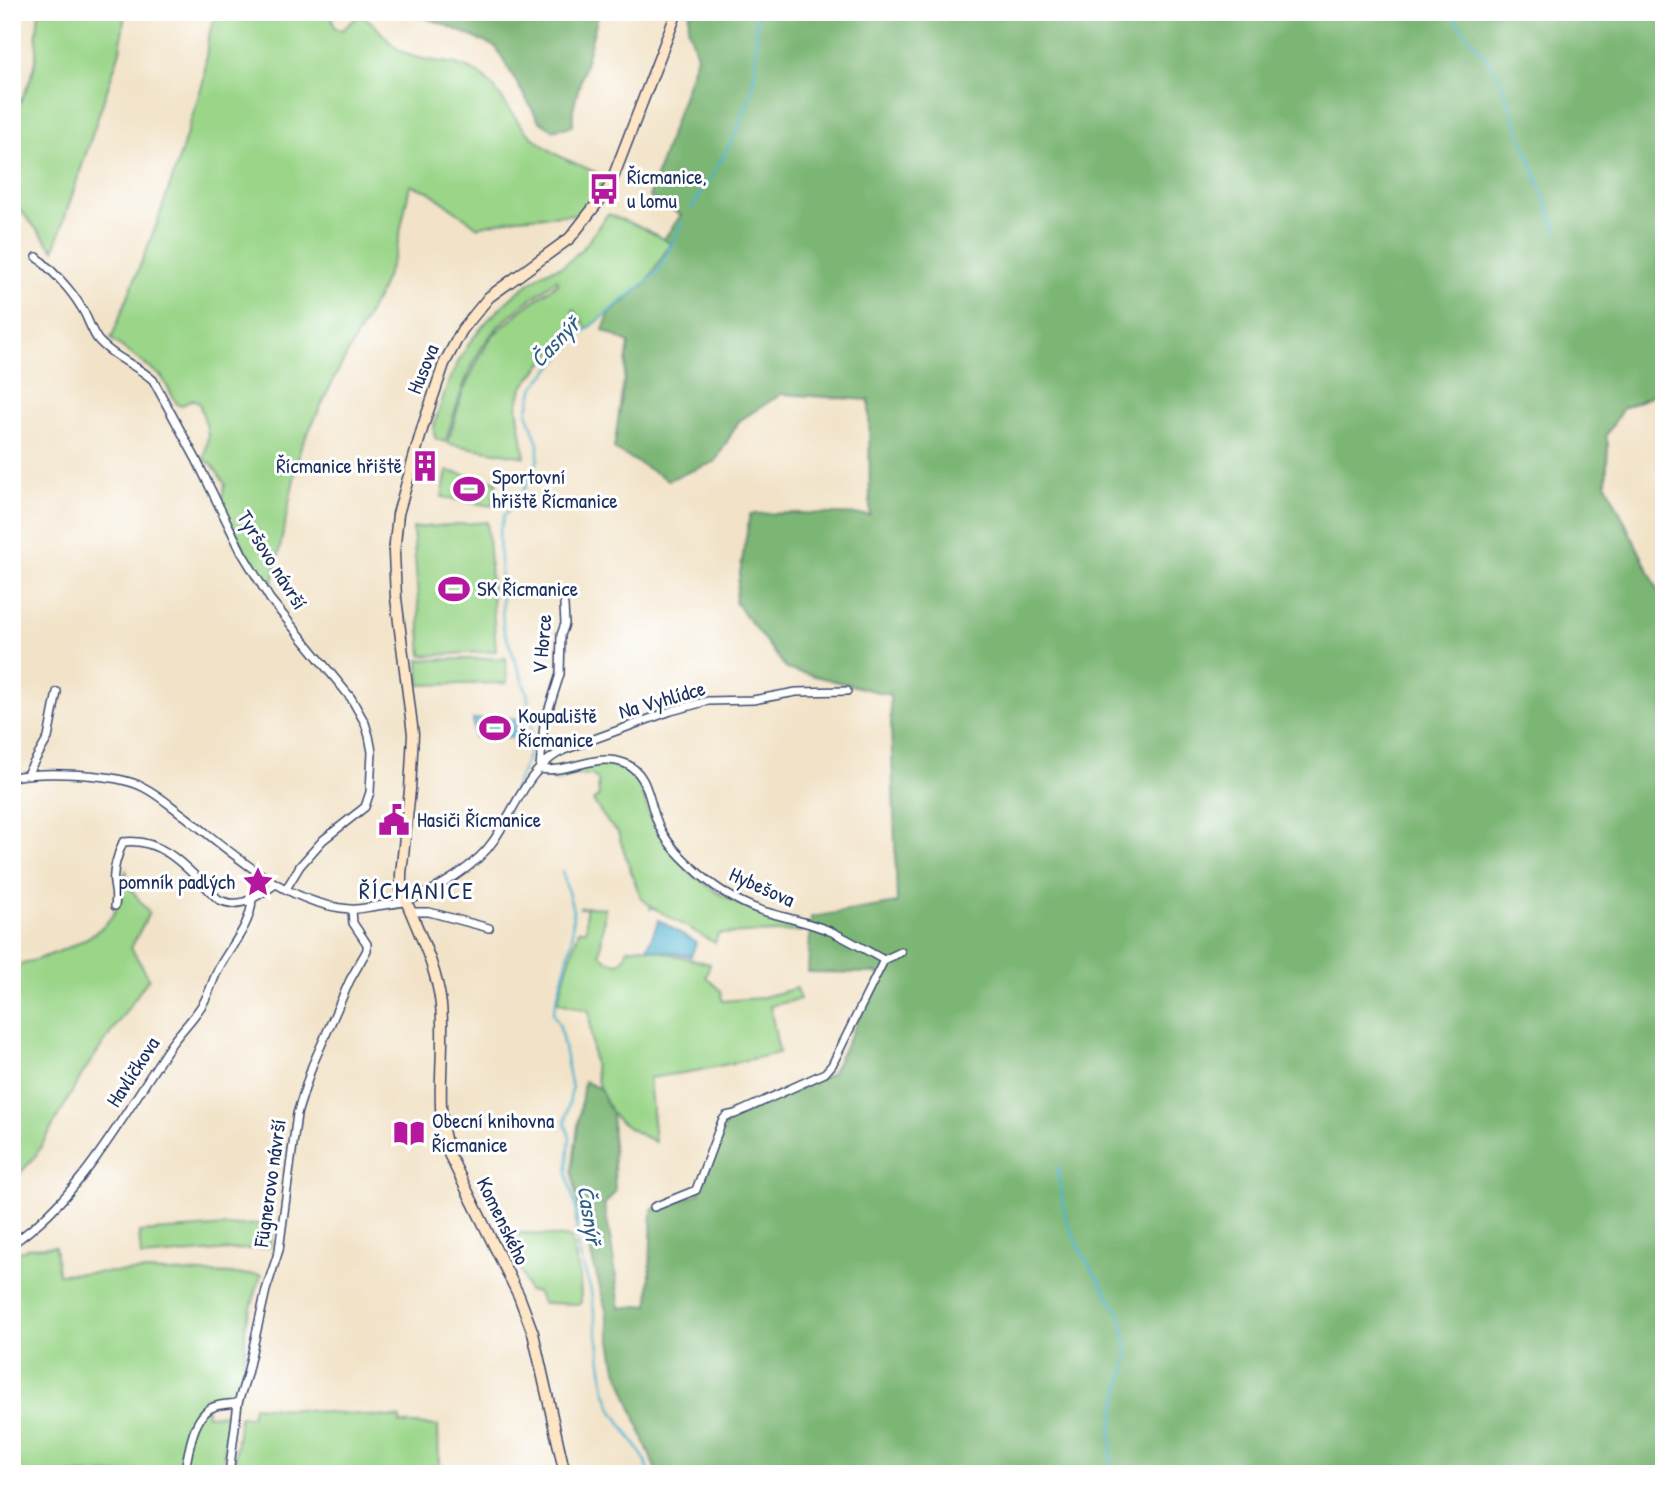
<svg xmlns="http://www.w3.org/2000/svg" width="1676" height="1486" viewBox="0 0 1676 1486" font-family="'Patrick Hand',sans-serif">
<style>
.green{fill:#9ad588;stroke:#5a8273;stroke-width:2}
.forest{fill:#7bb674;stroke:#4b7269;stroke-width:2}
.water{fill:#4eb3cd;stroke:#347196;stroke-width:2}
.lines{fill:none;stroke-linecap:round;stroke-linejoin:round}
.stream{stroke:#4eb3cd;stroke-width:2.5}
.street-casing{stroke:#3b4a6e;stroke-width:10}
.secondary-casing{stroke:#3b4a6e;stroke-width:13}
.street{stroke:#fff;stroke-width:7}
.secondary{stroke:#fde5c5;stroke-width:10}
.labels{text-anchor:middle;stroke-width:6;stroke-linejoin:round;paint-order:stroke}
.poi-label{font-size:21px;fill:#1b2f5e;stroke:#fff;text-anchor:start}
.street-label{font-size:21px;fill:#1b2f5e;stroke:#fff}
.water-label{font-size:23px;font-style:italic;fill:#2d5d85;stroke:#fff}
.quarter-label{font-size:24px;letter-spacing:2px;fill:#1b2f5e;stroke:#fff}
</style>
<rect width="100%" height="100%" fill="#fff"/>
<filter id="ink" filterUnits="userSpaceOnUse"><feTurbulence type="fractalNoise" baseFrequency=".0143" numOctaves="2"/><feDisplacementMap in="SourceGraphic" scale="14" xChannelSelector="R" yChannelSelector="G"/><feConvolveMatrix kernelMatrix="1 2 1 2 8 2 1 2 1" color-interpolation-filters="sRGB"/></filter>
<filter id="wash" filterUnits="userSpaceOnUse"><feTurbulence type="fractalNoise" baseFrequency=".00686" numOctaves="4" result="noise"/><feDisplacementMap in="SourceGraphic" scale="28" xChannelSelector="R" yChannelSelector="G"/><feGaussianBlur stdDeviation="1.57" result="paint"/><feColorMatrix in="noise" values="0 0 0 0 0 0 0 0 0 0 0 0 0 0 0 0 0 1.4 0 .05"/><feComposite in="paint" operator="in"/></filter>
<g filter="url(#wash)">
<rect width="100%" height="100%" fill="#f2e3c8"/>
<!-- green -->
<path class="green" d="M39,12H125L120,51L54,250L23,213L12,205V109L16,108C24,96 36,70 36,56C36,42 37,27 39,12Z
M217,12H327L331,15L335,28L342,30L360,15C379,23 386,44 404,53C426,64 452,59 472,70C499,83 508,115 529,134C539,143 553,153 565,159C578,165 592,169 604,177L601,188L587,208L579,214L517,218L478,227L428,191L410,185L396,252L380,292L334,379L300,449L271,592L251,563L221,502L225,484L212,464L204,460L208,436L206,424L199,403L193,399L181,406L177,404L162,377L111,339L157,223L175,171L204,79L208,37Z
M608,214L643,228L671,243L669,246L646,283L588,329L573,309L577,321L522,388L517,407L525,457L449,444L448,442L463,391L479,358L492,336L523,309L558,283L557,279C538,295 515,309 498,327C469,357 458,402 446,440L445,442L436,439C430,430 438,414 441,404C459,345 493,308 542,274C548,270 555,269 562,266C568,263 574,257 579,252C591,241 597,226 608,214Z
M447,471L497,481L492,506L442,497Z
M487,522L496,651L422,656L413,528Z
M506,658L507,683L420,685L419,660Z
M599,765C645,767 637,787 652,820C658,835 669,848 679,860C712,898 759,913 804,931L718,934L715,943L652,907L650,910L651,906C648,904 645,902 642,899C639,895 619,837 618,832L609,824L593,801L599,796L598,780L592,775H574L556,782L547,777Z
M126,871L131,889L149,913L131,948L149,978L83,1073L35,1157L12,1182V967C43,958 102,941 116,909C121,898 122,883 126,871Z
M589,907L605,908L600,954L608,961L619,963L624,959L628,949L642,947L710,964L706,977L721,991L722,1001L760,998L797,988L800,999L770,1006L779,1053L696,1071L649,1078L655,1142C640,1134 625,1128 614,1116C592,1092 592,1041 589,1011L557,1002L579,930H586V908H579Z
M274,1223L270,1247L141,1257L139,1232Z
M525,1233L571,1238L580,1277L581,1302L580,1304L543,1303L537,1292L528,1291L508,1234Z
M55,1246L58,1274L142,1271L261,1275L245,1327V1366L231,1397H207V1415L228,1414L222,1474H12V1252L23,1251L28,1248Z
M253,1406L400,1418V1423L438,1426L439,1474H233L240,1416L251,1417Z"/>
<!-- forest -->
<path class="forest" d="M407,12H599L573,109V126L553,130L539,121L496,47L441,23Z
M690,12H1664V391L1623,408L1606,436L1608,445L1606,484L1664,602V1474H657L615,1364L606,1310L579,1210L572,1170L584,1081L600,1089L612,1114L615,1192L604,1205C612,1239 615,1274 620,1308L649,1305L652,1209L698,1194L727,1121L831,1074L881,976L877,973L808,972L811,917L897,903L890,695L787,669L735,602L750,514L796,513L870,515L869,400L781,394L739,421L715,462L668,480L614,449L629,343L603,330L609,314L646,283L669,246L670,243L664,239L681,215L649,197L697,56L688,27Z"/>
<!-- water -->
<path class="water" d="M516,718V737L474,738L473,719Z
M659,920L696,943L691,956L647,948Z"/>
<g class="lines">
<!-- stream -->
<path class="stream" d="M1449,12L1498,74L1557,231
M692,208C718,166 748,122 755,72C758,52 753,32 758,12
M513,792L529,754L532,722L527,693L503,627L499,534L504,516L523,492L538,460V444L527,412L534,387L580,335L658,272L682,223
M562,871L573,910L572,941L553,1013L560,1027L572,1089L565,1123L570,1137L567,1173L576,1209L577,1246L591,1291L605,1390L613,1411L644,1458L650,1474
M1057,1167L1066,1220L1082,1253L1121,1316L1128,1354L1112,1426L1111,1474"/>
</g>
</g>
<g filter="url(#ink)">
<g class="lines">
<defs>
<path id="street" d="M37,257C53,272 70,288 81,307C88,317 91,332 99,341C114,358 137,365 153,380L196,459L242,553L270,599L351,698L365,723L369,736L372,752L370,792L365,807L323,840L300,866L286,889
M540,768L544,724L560,674L561,635L565,624L564,605
M540,769C568,774 596,752 624,763C649,773 648,800 657,821C663,839 679,855 693,868C712,886 735,901 760,910C784,918 810,922 832,932C850,940 867,951 884,960L901,952
M27,774L48,738L57,692
M12,777C43,771 115,773 143,787C159,795 172,807 186,817C235,855 286,904 350,909C359,910 368,907 377,906C387,904 398,904 408,901C436,890 477,866 494,840C515,809 528,767 564,750L671,711L708,701L753,700L796,692L847,691
M115,906C117,894 115,893 114,883C112,870 118,854 123,842C164,836 192,874 218,899C240,911 257,896 276,884
M410,912H429L489,928
M654,1207L696,1190L722,1121L726,1116L735,1114L825,1073L832,1065L884,960
M12,1244C83,1195 124,1113 172,1043C182,1030 193,1019 202,1005C210,993 213,978 220,966C232,944 251,925 252,899
M184,1474C189,1453 192,1413 216,1406C223,1404 231,1404 238,1403
M229,1474L238,1403L247,1374L266,1290L279,1250L297,1114L312,1066L350,980L367,950V944L353,923L352,910"/>
<path id="secondary" d="M565,1474L533,1333L519,1296L449,1154C433,1107 446,1054 441,1005C437,966 415,925 401,888V874L410,790L413,734L396,598L394,553L398,514L423,426L444,364L462,330L489,297L570,238L609,188L677,12"/>
</defs>
<!-- street casing -->
<use href="#street" class="street-casing"/>
<!-- secondary casing -->
<use href="#secondary" class="secondary-casing"/>
<!-- street -->
<use href="#street" class="street"/>
<!-- secondary -->
<use href="#secondary" class="secondary"/>
</g>
</g>
<!-- icons -->
<defs>
<symbol id="bus-bare" viewBox="-9 -9 18 18"><path d="M-5-6H5V4H4V6H2V4H-2V6H-4V4H-5ZM-3.5-4V0h7V-4ZM-3.5 1.2v1.5H-2V1.2ZM2 1.2v1.5H3.5V1.2Z" fill="#b5179e" stroke="#fff" stroke-width="2.5" paint-order="stroke"/></symbol>
<symbol id="building-bare" viewBox="-9 -9 18 18"><path d="M-4-6H4V6H1V3H-1V6H-4ZM-2.5-4.3h1.7v1.8h-1.7ZM.8-4.3h1.7v1.8H.8ZM-2.5-1h1.7V.8h-1.7ZM.8-1h1.7V.8H.8Z" fill="#b5179e" stroke="#fff" stroke-width="2.5" paint-order="stroke"/></symbol>
<symbol id="stadium-bare" viewBox="-9 -9 18 18"><path d="M0-5a6.5 5 0 1 0 0 10a6.5 5 0 1 0 0-10ZM-3.5-1.8h7v3.6h-7Z" fill="#b5179e" stroke="#fff" stroke-width="2.5" paint-order="stroke"/></symbol>
<symbol id="civic-bare" viewBox="-9 -9 18 18"><path d="M-.6-6.5H3V-4.5H.6V-3L4-1V1h2V6H-6V1h2V-1L-.6-3ZM-1.2 2.5V6h2.4V2.5Z" fill="#b5179e" stroke="#fff" stroke-width="2.5" paint-order="stroke"/></symbol>
<symbol id="sight-bare" viewBox="-9 -9 18 18"><path d="M0-6L1.8-2.2L6-1.7L2.9 1.2L3.7 5.4L0 3.3L-3.7 5.4L-2.9 1.2L-6-1.7L-1.8-2.2Z" fill="#b5179e" stroke="#fff" stroke-width="2.5" paint-order="stroke"/></symbol>
<symbol id="library-bare" viewBox="-9 -9 18 18"><path d="M-6-4Q-3-5.5-.7-3.5V5Q-3 3-6 4ZM6-4Q3-5.5 .7-3.5V5Q3 3 6 4Z" fill="#b5179e" stroke="#fff" stroke-width="2.5" paint-order="stroke"/></symbol>
</defs>
<g fill-rule="evenodd">
<use href="#bus-bare" x="582" y="167" width="44" height="44"/>
<use href="#building-bare" x="403" y="444" width="44" height="44"/>
<use href="#stadium-bare" x="447" y="467" width="44" height="44"/>
<use href="#stadium-bare" x="432" y="567" width="44" height="44"/>
<use href="#stadium-bare" x="473" y="706" width="44" height="44"/>
<use href="#civic-bare" x="372" y="798" width="44" height="44"/>
<use href="#sight-bare" x="236" y="860" width="44" height="44"/>
<use href="#library-bare" x="387" y="1111" width="44" height="44"/>
</g>
<g class="labels">
<!-- poi labels -->
<g class="poi-label">
<text x="627" y="184">Řícmanice,<tspan x="627" dy="24">u lomu</tspan></text>
<text x="402" y="473" text-anchor="end">Řícmanice hřiště</text>
<text x="492" y="484">Sportovní<tspan x="492" dy="24">hřiště Řícmanice</tspan></text>
<text x="477" y="596">SK Řícmanice</text>
<text x="518" y="723">Koupaliště<tspan x="518" dy="24">Řícmanice</tspan></text>
<text x="417" y="827">Hasiči Řícmanice</text>
<text x="235" y="889" text-anchor="end">pomník padlých</text>
<text x="432" y="1128">Obecní knihovna<tspan x="432" dy="24">Řícmanice</tspan></text>
</g>
<!-- street labels -->
<g class="street-label">
<text transform="translate(423 369) rotate(-68)" y="7">Husova</text>
<text transform="translate(272 560) rotate(58)" y="7">Tyršovo návrší</text>
<text transform="translate(542 644) rotate(-85)" y="7">V Horce</text>
<text transform="translate(662 700) rotate(-16)" y="7">Na Vyhlídce</text>
<text transform="translate(762 887) rotate(24)" y="7">Hybešova</text>
<text transform="translate(133 1072) rotate(-57)" y="7">Havlíčkova</text>
<text transform="translate(270 1183) rotate(-82)" y="7">Fügnerovo návrší</text>
<text transform="translate(503 1221) rotate(64)" y="7">Komenského</text>
</g>
<!-- water labels -->
<g class="water-label">
<text transform="translate(555 342) rotate(-46)" y="8">Časnýř</text>
<text transform="translate(590 1215) rotate(81)" y="8">Časnýř</text>
</g>
<!-- quarter labels -->
<g class="quarter-label">
<text x="417" y="899">ŘÍCMANICE</text>
</g>
</g>
<!-- margin -->
<rect width="1676" height="1486" fill="none" stroke="#fff" stroke-width="42"/>
</svg>
